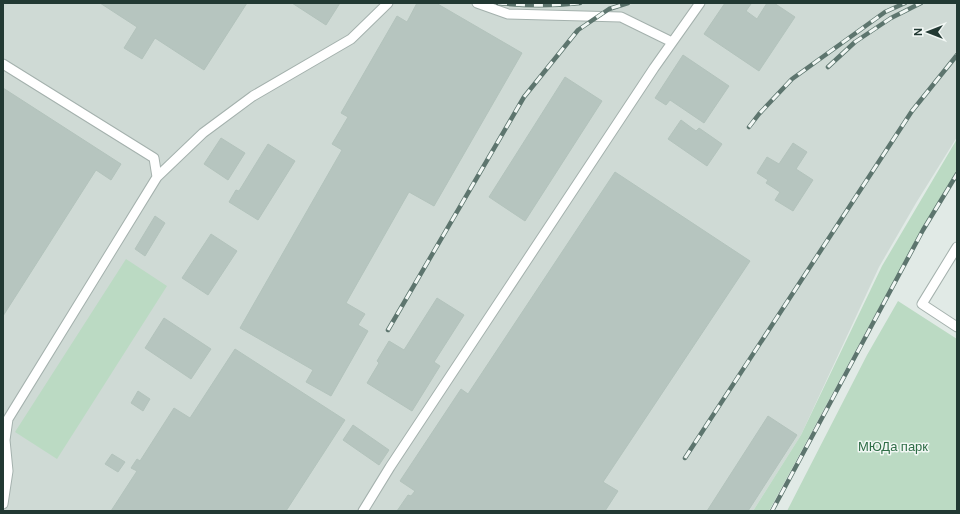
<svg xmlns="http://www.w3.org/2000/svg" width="960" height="514" viewBox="0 0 960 514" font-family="'DM Sans',sans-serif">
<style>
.built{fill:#cfdad5}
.green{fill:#bbdac3}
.building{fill:#b6c5bf;stroke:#b3c3bc}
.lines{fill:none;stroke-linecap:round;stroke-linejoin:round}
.lane-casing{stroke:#a4b1ad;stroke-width:11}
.lane{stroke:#fff;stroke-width:9}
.rail-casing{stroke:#5d756e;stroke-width:4.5}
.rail{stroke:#f1f7f4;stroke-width:3;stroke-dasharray:9;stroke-linecap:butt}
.labels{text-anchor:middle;stroke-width:3;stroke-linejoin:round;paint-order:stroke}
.park-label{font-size:13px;fill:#2f6d47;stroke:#f1f7f4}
</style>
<rect width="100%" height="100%" fill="#e1eae6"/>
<!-- built -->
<path class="built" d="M3,3H957V137L916,203L879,267L801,435L753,511H3Z"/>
<!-- green -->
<path class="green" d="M957,139V170L870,324L769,511H753L801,435L882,266Z
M126,259L167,286L57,459L15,432Z
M898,301L957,339V511H787L867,355Z"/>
<!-- building -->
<path class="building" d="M100,3H247L204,70L155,38L142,59L124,48L137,27Z
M292,3H340L326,25Z
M417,3H436L522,53L434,206L409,192L346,303L365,314L358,325L368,331L331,396L306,382L313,370L240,328L342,150L332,144L348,117L341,113L397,16L407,22Z
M725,3H748L751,4L746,11L757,19L767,3H774L795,17L759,71L704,34Z
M683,55L729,86L704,123L670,100L666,105L655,98Z
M565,77L602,101L525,221L489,197Z
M3,88L121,164L111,180L96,170L3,316Z
M681,120L696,131L699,128L722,144L707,166L668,139Z
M221,138L245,153L228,180L204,164Z
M793,143L807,152L796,169L813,180L793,211L775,200L780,192L766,183L768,180L757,173L767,157L779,164Z
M268,144L295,161L258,220L229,202L236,190L239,191Z
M615,172L750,261L603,482L618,491L605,511H397L408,495L411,496L415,491L400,481L461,389L468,394Z
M155,216L165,223L145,256L135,249Z
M211,234L237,251L208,295L182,278Z
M437,298L464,315L434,362L440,366L412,411L367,383L379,363L377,361L389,341L404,350Z
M164,318L211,349L191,379L145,348Z
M235,349L345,420L286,511H111L137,471L131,468L137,459L140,461L174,408L190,418Z
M138,391L150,399L143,411L131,403Z
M768,416L797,435L748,511H707Z
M353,425L389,450L379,465L343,440Z
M112,454L125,462L118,472L105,464Z"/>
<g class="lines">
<defs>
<path id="lane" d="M477,3L508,14L621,17L672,42
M3,64L154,158L157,177L8,419L5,440L8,471L3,504
M157,177L203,133L253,96L351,39L388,3
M957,247L922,304L957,327
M363,511L390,467L654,68L700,3"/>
</defs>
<!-- lane casing -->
<use href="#lane" class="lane-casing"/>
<!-- lane -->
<use href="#lane" class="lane"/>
<defs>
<path id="rail" d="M498,3C526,6 552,6 580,3
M828,67L855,42L891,18L921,3
M749,127L759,114L792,79L885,12L905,3
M388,330L524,97L578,30L609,9L628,3
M685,458L912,111L957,55
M772,511L923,230L957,174"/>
</defs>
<!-- rail casing -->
<use href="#rail" class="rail-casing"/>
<!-- rail -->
<use href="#rail" class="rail"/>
</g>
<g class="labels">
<!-- park labels -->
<g class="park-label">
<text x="893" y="451">МЮДа парк</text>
</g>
</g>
<!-- border -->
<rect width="960" height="514" fill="none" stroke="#223933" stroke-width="8"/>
<!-- north arrow -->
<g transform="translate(928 32) rotate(270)" stroke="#f1f7f4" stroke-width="3" paint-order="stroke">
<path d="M0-3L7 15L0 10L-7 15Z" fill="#223933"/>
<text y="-6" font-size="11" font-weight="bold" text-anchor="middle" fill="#223933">N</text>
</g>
</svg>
